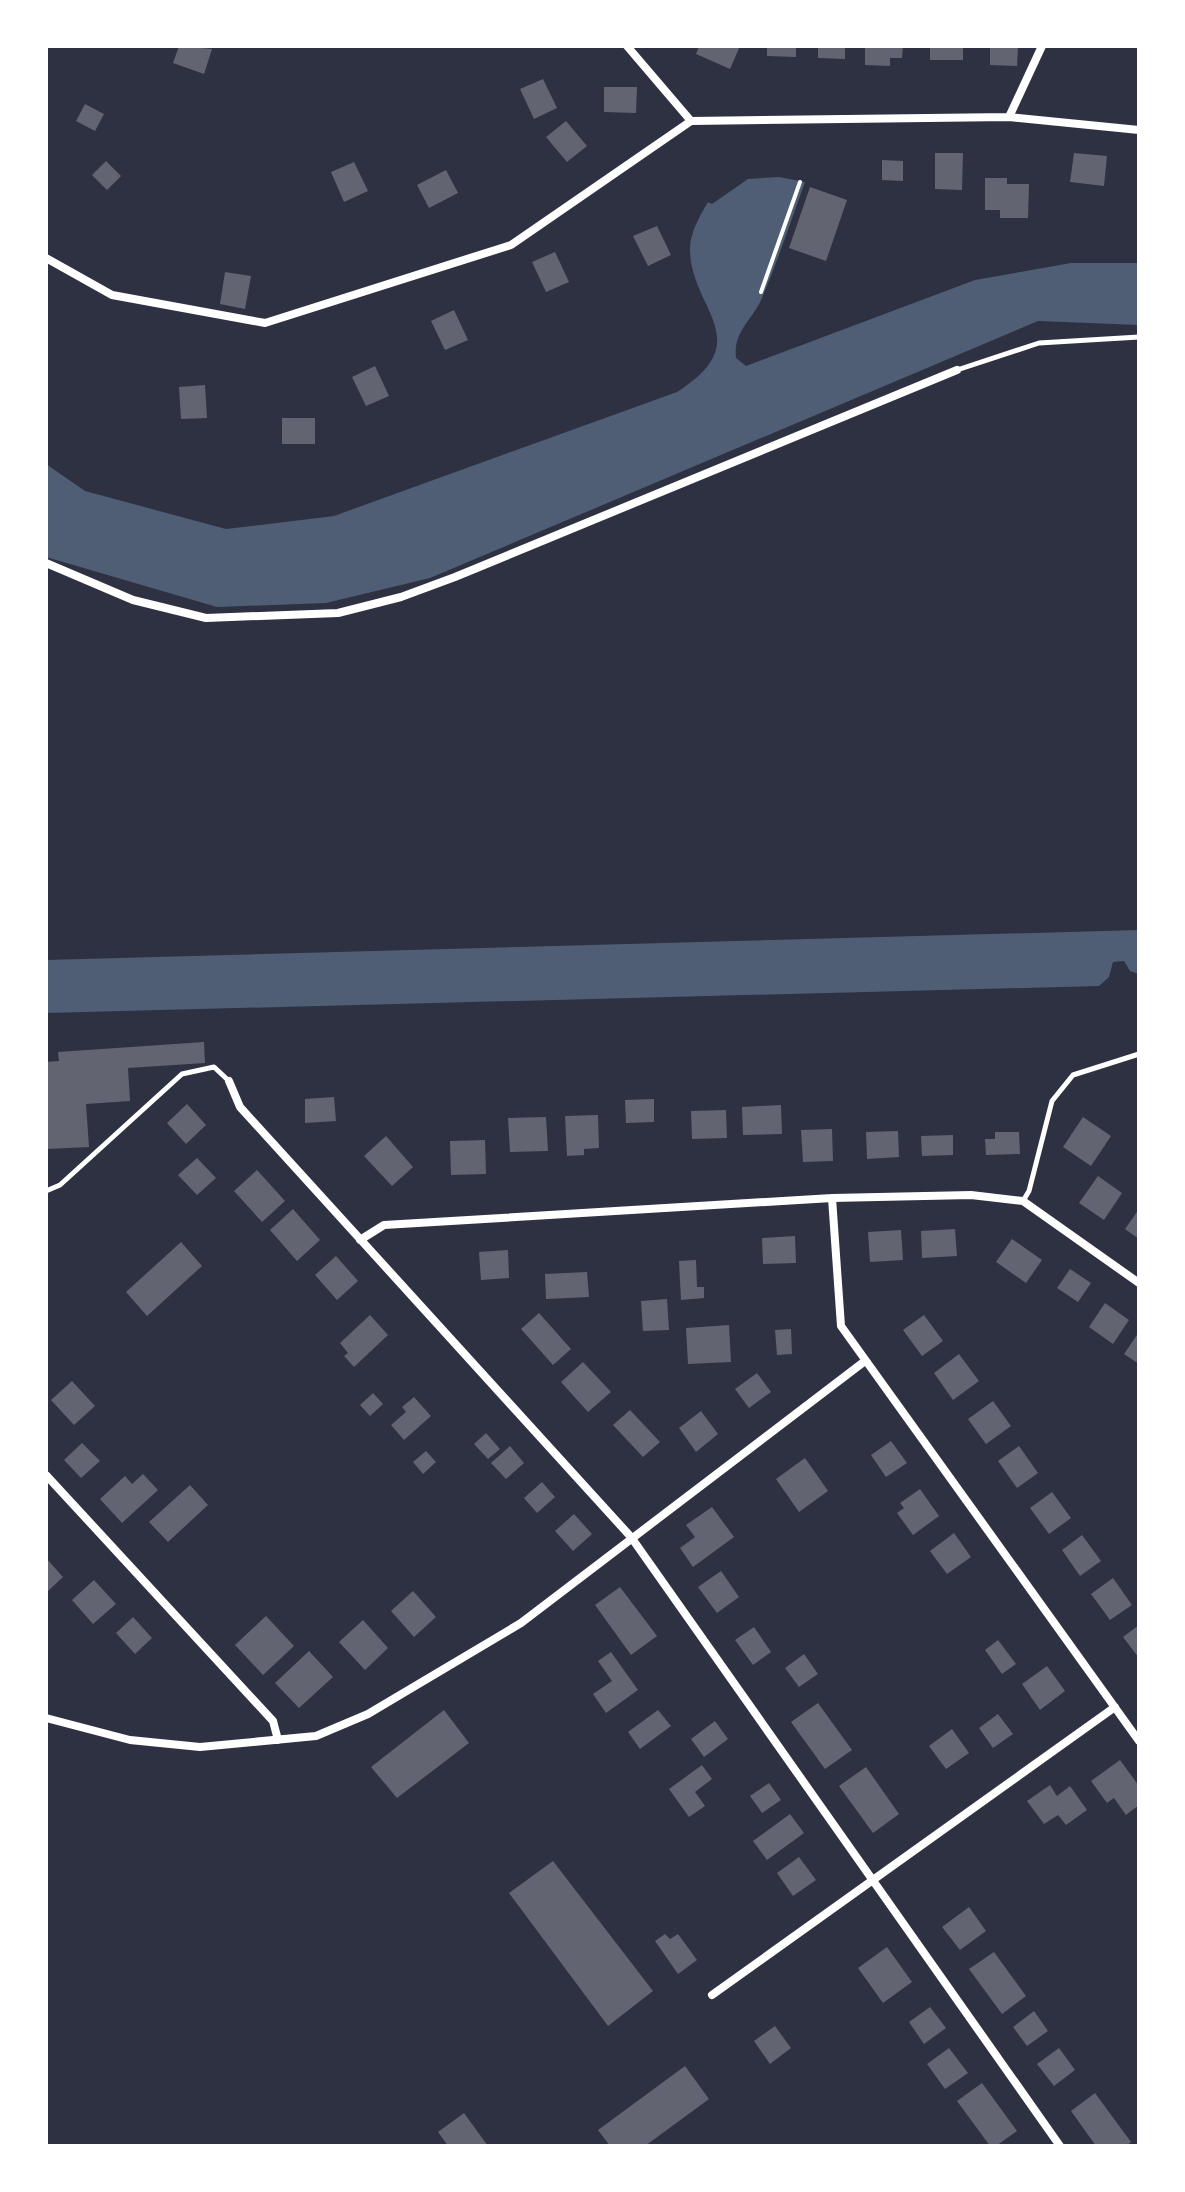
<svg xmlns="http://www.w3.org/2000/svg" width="1185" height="2192" viewBox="0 0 1185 2192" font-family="Mulish,sans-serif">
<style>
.water{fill:#4f5d75}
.building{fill:#626471}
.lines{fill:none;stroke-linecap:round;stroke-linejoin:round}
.path{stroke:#fff;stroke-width:4}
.service{stroke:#fff;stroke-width:5}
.minor{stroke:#fff;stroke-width:8}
</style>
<rect width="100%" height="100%" fill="#2d3142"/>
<!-- water -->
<path class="water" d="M779,177L805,182C791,221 778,260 762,298C752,321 733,331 736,358L746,366L975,280L1071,263H1139V325L1038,321L430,578L326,603L217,607L46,557V464L85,491L226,529L334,516L677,392C759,340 690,309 690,249C690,232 700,216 708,202L712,204L748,179Z
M1139,930V974L1130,971L1124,961L1113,962L1109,977L1099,986L46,1013V960Z"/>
<!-- building -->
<path class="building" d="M179,46L212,49L204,74L173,63Z
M699,46H740L730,69L696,54Z
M767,46H796V57L767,56Z
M818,46H845V59L818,58Z
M865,46H903L902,58H890V66L865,65Z
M930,46H963V60H930Z
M990,46H1018L1017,66L990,65Z
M543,79L557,108L534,119L520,89Z
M604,87H637L636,113L604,112Z
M85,104L104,114L95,131L76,121Z
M566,121L587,146L567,162L546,137Z
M935,153H963L962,190L935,189Z
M1074,153L1107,156L1104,186L1070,182Z
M882,160L903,161V181L882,180Z
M106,161L121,176L107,190L92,175Z
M354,162L368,191L344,202L331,172Z
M446,170L458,193L429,208L417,185Z
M985,178H1007V184H1029L1028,218H1000V210H985Z
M810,187L847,200L826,261L789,248Z
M657,226L671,255L648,266L633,236Z
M555,252L569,282L546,292L532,262Z
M225,272L251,276L245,309L220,304Z
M454,310L468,340L445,350L431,321Z
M375,366L389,396L366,406L352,377Z
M205,385L207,418L181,419L179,387Z
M282,418H315V444H282Z
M204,1042L205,1063L128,1068L130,1101L86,1104L89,1147L46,1149V1062L59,1061L58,1052Z
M334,1097L336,1121L305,1123V1099Z
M654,1099V1122L626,1123L625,1100Z
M187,1104L206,1125L186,1144L167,1123Z
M781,1105L782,1134L743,1135L742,1107Z
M726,1110L727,1138L692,1139L691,1111Z
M598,1115L599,1148L584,1149V1155L567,1156L565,1116Z
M546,1117L548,1151L510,1152L508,1118Z
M1083,1117L1111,1136L1091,1166L1063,1147Z
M832,1129L833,1161L803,1162L801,1130Z
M898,1131L899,1157L867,1159L866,1132Z
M995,1132H1019L1020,1154L986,1155L985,1139H995Z
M953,1135V1155L922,1156L921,1136Z
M386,1136L413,1167L392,1186L364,1156Z
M485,1140L486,1174L451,1175L450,1141Z
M197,1158L216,1178L197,1195L178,1175Z
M257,1170L285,1201L262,1222L234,1191Z
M1098,1176L1122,1193L1104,1220L1079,1203Z
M293,1209L320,1240L297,1261L270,1230Z
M1139,1209V1239L1125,1229Z
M955,1229L957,1256L922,1258L921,1231Z
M901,1230L903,1260L870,1262L868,1232Z
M795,1236L796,1263L763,1264L762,1238Z
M1012,1239L1042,1260L1026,1283L996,1262Z
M181,1242L202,1266L147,1316L126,1292Z
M508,1250L509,1278L481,1280L479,1252Z
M336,1256L358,1281L337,1300L315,1275Z
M696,1260L697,1287H704V1298L681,1300L679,1261Z
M1070,1269L1091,1283L1078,1302L1057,1288Z
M587,1272L589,1297L546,1299L545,1274Z
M667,1299L669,1330L643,1331L641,1301Z
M1105,1303L1129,1320L1113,1344L1089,1327Z
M539,1313L571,1349L553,1365L521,1329Z
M370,1315L388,1335L354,1367L344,1356L348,1353L340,1343Z
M924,1315L943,1341L922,1356L903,1330Z
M729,1325L731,1362L688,1364L686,1328Z
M791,1329L792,1354L777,1355L775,1330Z
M1139,1332V1364L1124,1354Z
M959,1354L979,1381L953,1400L934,1373Z
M583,1362L611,1392L588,1412L561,1382Z
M757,1373L771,1392L749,1408L735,1389Z
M72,1381L95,1406L74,1425L51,1400Z
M373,1393L383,1404L370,1416L360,1405Z
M414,1397L431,1416L404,1440L391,1425L406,1412L402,1407Z
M993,1401L1011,1426L986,1444L968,1419Z
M630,1410L660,1442L643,1457L613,1425Z
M701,1411L718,1434L696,1452L679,1428Z
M486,1433L500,1449L488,1459L474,1444Z
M891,1441L907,1463L886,1477L871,1455Z
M82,1443L100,1461L81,1478L64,1460Z
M510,1446L524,1463L506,1479L491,1463Z
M1019,1446L1038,1473L1017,1488L998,1461Z
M426,1451L436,1462L423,1474L413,1462Z
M805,1458L828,1491L799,1512L776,1479Z
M143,1474L158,1490L122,1523L100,1499L125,1476L132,1484Z
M542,1482L555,1497L537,1513L524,1498Z
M190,1485L208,1505L168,1542L149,1522Z
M920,1489L939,1516L913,1535L897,1513L904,1508L900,1503Z
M1052,1492L1071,1518L1049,1534L1030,1508Z
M712,1507L734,1537L693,1567L680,1548L695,1537L686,1525Z
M574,1514L592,1534L573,1551L555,1531Z
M954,1533L971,1557L947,1574L930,1551Z
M1082,1535L1101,1561L1080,1576L1062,1550Z
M46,1558L63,1577L46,1593Z
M721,1571L739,1597L717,1613L698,1587Z
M1113,1578L1132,1605L1110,1620L1091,1594Z
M94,1580L116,1604L93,1624L72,1600Z
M620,1587L657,1636L631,1655L595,1605Z
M413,1591L436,1617L414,1637L391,1611Z
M266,1616L294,1646L263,1675L235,1645Z
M133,1617L152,1638L135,1654L116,1633Z
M363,1620L388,1648L365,1670L339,1642Z
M1139,1625V1658L1123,1637Z
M754,1627L771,1652L753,1665L735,1640Z
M998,1640L1016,1664L1002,1674L985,1650Z
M309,1651L333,1677L299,1708L275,1683Z
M611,1652L638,1690L606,1713L593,1694L612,1681L598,1661Z
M804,1654L818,1674L799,1687L785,1668Z
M1047,1666L1065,1691L1040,1710L1022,1684Z
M818,1703L852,1750L825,1769L791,1722Z
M444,1710L469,1743L397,1798L371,1767Z
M658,1710L671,1726L640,1749L628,1732Z
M998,1714L1013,1734L993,1748L979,1728Z
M715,1721L728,1739L704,1757L691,1739Z
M952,1729L969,1753L946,1769L929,1746Z
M1120,1760L1139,1786V1805L1126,1815L1114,1798L1107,1803L1091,1781Z
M702,1765L712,1779L695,1792L705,1806L689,1817L669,1789Z
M866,1767L899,1814L873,1833L839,1786Z
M769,1783L781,1800L762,1813L750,1796Z
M1050,1785L1057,1796L1070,1786L1087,1810L1066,1825L1058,1815L1044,1824L1027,1801Z
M790,1814L804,1833L767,1860L753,1841Z
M799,1857L816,1880L793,1896L777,1873Z
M553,1861L653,1991L608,2026L509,1893Z
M969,1907L986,1931L960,1950L942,1927Z
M665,1934L670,1939L678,1934L697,1960L678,1974L655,1941Z
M887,1947L912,1982L883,2003L858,1968Z
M994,1952L1026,1996L1002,2014L969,1969Z
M930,2007L946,2028L924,2044L909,2022Z
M1034,2011L1048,2031L1027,2046L1013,2027Z
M775,2026L791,2048L770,2064L754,2041Z
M949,2048L968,2073L945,2089L927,2064Z
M1059,2048L1075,2070L1054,2086L1037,2064Z
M685,2066L709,2099L645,2146H610L598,2130Z
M982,2083L1017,2131L996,2146H990L957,2101Z
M1095,2093L1131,2142L1126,2146H1096L1071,2111Z
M464,2113L488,2146H448L438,2132Z"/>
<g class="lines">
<!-- path -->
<path class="path" d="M761,292L800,182"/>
<!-- service -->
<path class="service" d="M957,370L1039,343L1139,337
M46,1191L60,1185L182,1074L214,1067L229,1081
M1023,1201L1029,1191L1052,1101L1073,1075L1139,1054"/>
<!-- minor -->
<path class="minor" d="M627,46L691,121L1009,117L1139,130
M1009,117L1042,46
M46,258L112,295L265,323L511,245L691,121
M46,563L133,600L206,618L338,613L401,597L455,577L957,370
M229,1081L240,1107L631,1537L1060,2146
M832,1198L841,1326L1139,1741
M360,1240L384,1225L832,1198L971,1195L1023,1201L1139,1283
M46,1475L273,1721L278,1740
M46,1718L130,1740L200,1747L316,1736L368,1714L521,1623L865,1361
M712,1995L1115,1707"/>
</g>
<!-- border -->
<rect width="1185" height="2192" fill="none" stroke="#ffffff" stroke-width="96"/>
</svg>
